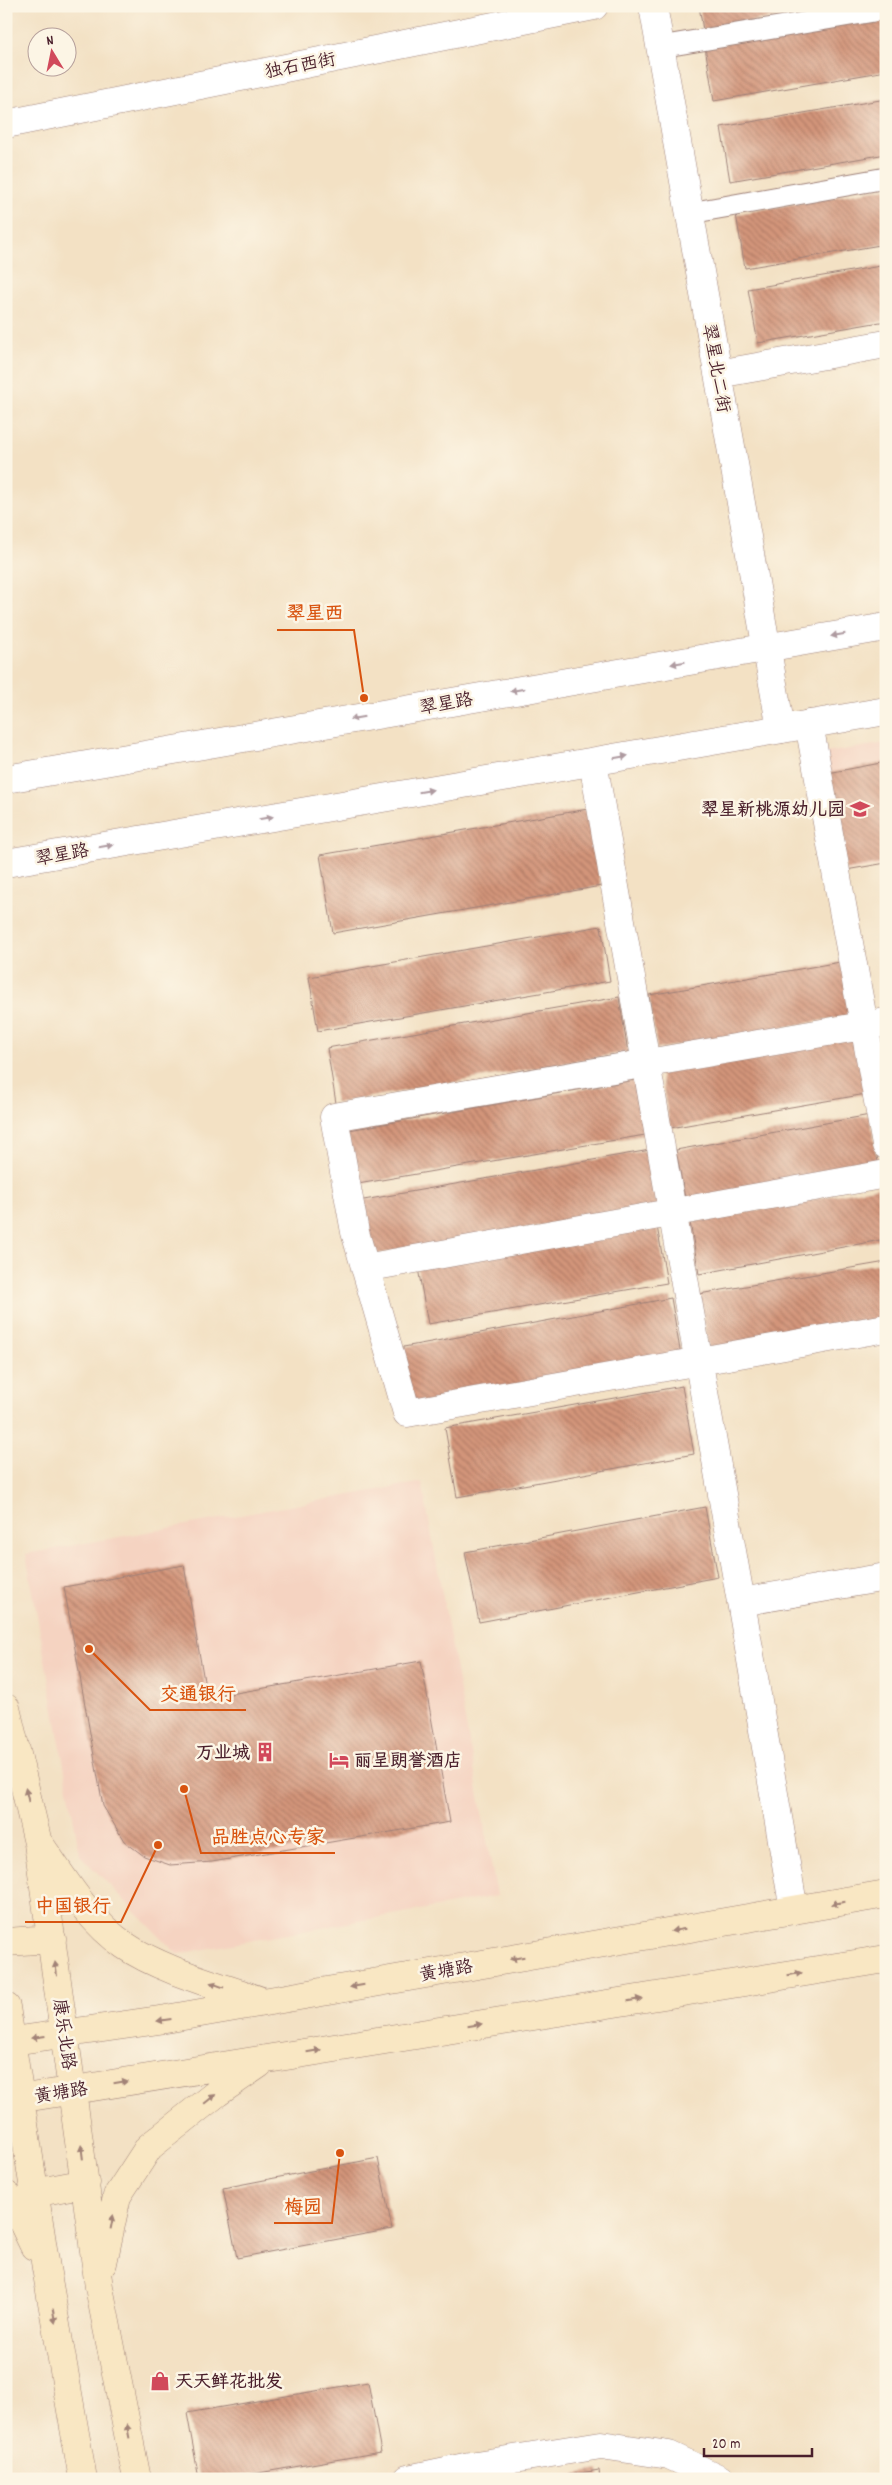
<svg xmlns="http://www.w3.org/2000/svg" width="892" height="2485" viewBox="0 0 892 2485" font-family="Dekko,'LXGW WenKai TC',sans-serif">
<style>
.built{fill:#f5d3c1}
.building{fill:url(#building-back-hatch)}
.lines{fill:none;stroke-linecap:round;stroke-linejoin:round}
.service-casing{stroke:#9e8078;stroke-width:23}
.minor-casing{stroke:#9e8078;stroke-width:29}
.tertiary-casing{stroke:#9e8078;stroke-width:29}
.secondary-casing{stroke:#9e8078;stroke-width:29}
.service{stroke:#fff;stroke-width:21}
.minor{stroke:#fff;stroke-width:28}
.tertiary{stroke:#fff;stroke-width:28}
.secondary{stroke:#f9e7c3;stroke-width:28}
.oneway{fill:#ae9aa0}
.oneway2{fill:#a28377}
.labels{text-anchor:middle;stroke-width:5;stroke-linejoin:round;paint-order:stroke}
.street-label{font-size:18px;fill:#4a1f2b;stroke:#fcf5e5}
.poi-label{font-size:18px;font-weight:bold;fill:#4a1f2b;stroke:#fcf5e5;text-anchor:end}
.leader{fill:none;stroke:#d8530f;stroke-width:2}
.callout-dot{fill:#d8530f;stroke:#fcf5e5;stroke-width:2}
.callout-label{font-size:19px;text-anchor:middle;font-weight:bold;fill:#d8530f;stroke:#fcf5e5;stroke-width:5;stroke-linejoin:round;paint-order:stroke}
</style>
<defs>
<pattern id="building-back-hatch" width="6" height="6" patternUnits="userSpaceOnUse" patternTransform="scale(1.25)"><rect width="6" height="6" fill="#d3957a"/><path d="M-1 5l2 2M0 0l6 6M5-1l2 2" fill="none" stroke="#ad7964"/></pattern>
</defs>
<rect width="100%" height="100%" fill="#fcf5e5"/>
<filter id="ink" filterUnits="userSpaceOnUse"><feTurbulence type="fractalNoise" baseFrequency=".02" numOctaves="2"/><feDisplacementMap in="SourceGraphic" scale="10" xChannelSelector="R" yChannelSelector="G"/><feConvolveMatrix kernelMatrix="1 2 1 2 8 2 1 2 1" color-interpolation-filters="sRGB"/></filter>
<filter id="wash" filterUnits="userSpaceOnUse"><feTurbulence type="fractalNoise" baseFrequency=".0096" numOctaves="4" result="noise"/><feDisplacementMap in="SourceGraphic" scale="20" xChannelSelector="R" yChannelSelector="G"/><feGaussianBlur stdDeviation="1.12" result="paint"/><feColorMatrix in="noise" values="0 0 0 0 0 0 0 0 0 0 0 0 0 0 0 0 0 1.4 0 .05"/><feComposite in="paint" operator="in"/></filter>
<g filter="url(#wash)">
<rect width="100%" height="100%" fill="#f3e1c4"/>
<!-- built -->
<path class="built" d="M886,743V865L846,872L825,753Z
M422,1482L497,1896L177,1954L80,1855L26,1554Z"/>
<g id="blocks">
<!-- building -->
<path class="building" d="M699,6H834V7L703,30Z
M886,16V71L714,101L705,47Z
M886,99V154L730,181L721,127Z
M886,188V244L745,268L736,214Z
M886,265V321L758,343L748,289Z
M886,762V863L846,870L828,773Z
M588,809L601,886L333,933L320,855Z
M601,926L610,981L318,1031L309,977Z
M846,961L855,1015L657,1049L649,995Z
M619,997L628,1052L336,1103L327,1048Z
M856,1037L866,1094L670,1128L660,1071Z
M635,1080L645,1135L352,1185L343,1131Z
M870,1115L879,1168L686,1203L676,1150Z
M650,1150L659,1205L367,1256L358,1201Z
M884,1186L886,1239L699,1274L690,1222Z
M657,1226L667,1283L428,1324L418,1268Z
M886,1262V1320L709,1350L699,1294Z
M671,1298L681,1356L409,1406L398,1348Z
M682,1386L694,1454L457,1497L445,1428Z
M705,1507L718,1577L479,1622L465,1552Z
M184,1565L207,1698L421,1661L450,1822L212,1862L170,1865L144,1856L124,1841L103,1806L64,1587Z
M378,2158L392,2229L237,2258L223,2188Z
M368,2382L381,2452L224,2479H199L187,2413Z
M599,2470L600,2479H550V2478Z"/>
</g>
</g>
<g filter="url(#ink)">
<use href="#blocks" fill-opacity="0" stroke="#9e8078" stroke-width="1"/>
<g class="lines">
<defs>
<path id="service" d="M660,47L886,9
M690,213L886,178"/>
<path id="minor" d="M653,6L781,729
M6,124L594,6
M718,374L886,344
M809,724L886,1145
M593,762L741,1602
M886,1022L334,1117L355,1232L407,1413L886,1328
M365,1268L886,1174
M794,1910L741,1602L886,1577
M408,2479L470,2466L601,2445L669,2455L720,2479"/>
<path id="tertiary" d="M6,779L886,627
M6,863L886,711"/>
<path id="secondary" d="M6,1708L38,1843L99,2287L137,2479
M41,1846C65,1880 88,1920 124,1945C160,1970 220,1986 262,2001
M6,1942L52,1939
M6,2007L46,2268L83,2479
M6,2042L166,2019L886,1894
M6,2101L886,1959
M34,2193L86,2183
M6,2195L12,2200L34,2246
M103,2263L117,2196L149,2147L217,2093L259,2064"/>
</defs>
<!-- service casing -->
<use href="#service" class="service-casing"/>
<!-- minor casing -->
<use href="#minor" class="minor-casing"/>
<!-- tertiary casing -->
<use href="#tertiary" class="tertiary-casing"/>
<!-- secondary casing -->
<use href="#secondary" class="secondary-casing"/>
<!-- service -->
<use href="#service" class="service"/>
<!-- minor -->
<use href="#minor" class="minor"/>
<!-- tertiary -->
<use href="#tertiary" class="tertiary"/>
<!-- secondary -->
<use href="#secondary" class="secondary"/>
</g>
<!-- one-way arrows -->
<defs><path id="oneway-solid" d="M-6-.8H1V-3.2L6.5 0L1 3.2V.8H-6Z" transform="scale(1.25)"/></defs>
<g class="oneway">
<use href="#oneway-solid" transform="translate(838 635) rotate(170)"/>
<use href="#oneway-solid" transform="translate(678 663) rotate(170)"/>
<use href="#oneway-solid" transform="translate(517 690) rotate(170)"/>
<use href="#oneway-solid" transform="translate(357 718) rotate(170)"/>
<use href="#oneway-solid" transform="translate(621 757) rotate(-10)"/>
<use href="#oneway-solid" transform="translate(426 791) rotate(-10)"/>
<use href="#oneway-solid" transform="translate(266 818) rotate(-10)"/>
<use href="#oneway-solid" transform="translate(106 846) rotate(-10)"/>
</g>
<g class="oneway2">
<use href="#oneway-solid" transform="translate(27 1795) rotate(-103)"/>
<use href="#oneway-solid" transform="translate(838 1903) rotate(170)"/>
<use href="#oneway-solid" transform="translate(678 1930) rotate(170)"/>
<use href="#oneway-solid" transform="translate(517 1958) rotate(170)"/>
<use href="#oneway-solid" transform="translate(56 1969) rotate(-98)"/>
<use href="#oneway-solid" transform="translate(795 1974) rotate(-9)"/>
<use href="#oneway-solid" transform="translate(217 1985) rotate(-160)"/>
<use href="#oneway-solid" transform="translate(357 1986) rotate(170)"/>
<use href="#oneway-solid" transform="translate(635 2000) rotate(-9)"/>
<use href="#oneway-solid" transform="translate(164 2020) rotate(172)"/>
<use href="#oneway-solid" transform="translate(475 2025) rotate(-9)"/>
<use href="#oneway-solid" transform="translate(38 2037) rotate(172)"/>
<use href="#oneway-solid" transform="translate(314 2051) rotate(-9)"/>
<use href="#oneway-solid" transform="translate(121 2082) rotate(-9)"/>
<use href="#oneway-solid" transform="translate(210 2099) rotate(-39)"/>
<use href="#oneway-solid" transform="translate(82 2152) rotate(-97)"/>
<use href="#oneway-solid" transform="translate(112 2222) rotate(-79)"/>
<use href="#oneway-solid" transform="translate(54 2316) rotate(80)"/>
<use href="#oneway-solid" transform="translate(128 2431) rotate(-101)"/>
</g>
</g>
<!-- icons -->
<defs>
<symbol id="school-bare" viewBox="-9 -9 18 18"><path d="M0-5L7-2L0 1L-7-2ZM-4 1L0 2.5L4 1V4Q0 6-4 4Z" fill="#d1495b" stroke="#fcf5e5" stroke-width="2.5" paint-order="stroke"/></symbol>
<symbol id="building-bare" viewBox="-9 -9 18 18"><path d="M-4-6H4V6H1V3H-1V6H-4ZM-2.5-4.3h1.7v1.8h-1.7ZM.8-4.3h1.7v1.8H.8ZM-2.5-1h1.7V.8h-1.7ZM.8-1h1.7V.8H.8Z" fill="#d1495b" stroke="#fcf5e5" stroke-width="2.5" paint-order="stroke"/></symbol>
<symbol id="hotel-bare" viewBox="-9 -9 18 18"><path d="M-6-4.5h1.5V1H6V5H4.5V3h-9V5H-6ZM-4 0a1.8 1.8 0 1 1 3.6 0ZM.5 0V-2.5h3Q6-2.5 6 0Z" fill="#d1495b" stroke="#fcf5e5" stroke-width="2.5" paint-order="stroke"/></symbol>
<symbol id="shop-bare" viewBox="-9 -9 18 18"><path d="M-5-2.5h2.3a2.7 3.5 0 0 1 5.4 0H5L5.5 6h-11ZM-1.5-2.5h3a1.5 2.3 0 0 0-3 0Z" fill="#d1495b" stroke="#fcf5e5" stroke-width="2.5" paint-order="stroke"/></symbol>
</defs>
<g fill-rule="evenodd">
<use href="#school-bare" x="846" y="795" width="28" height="28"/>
<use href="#building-bare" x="251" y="1738" width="28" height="28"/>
<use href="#hotel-bare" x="325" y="1746" width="28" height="28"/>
<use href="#shop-bare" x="146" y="2367" width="28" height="28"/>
</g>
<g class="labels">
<!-- street labels -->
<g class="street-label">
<text transform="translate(300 65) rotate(-11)" y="6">独石西街</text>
<text transform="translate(717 368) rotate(80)" y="6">翠星北二街</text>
<text transform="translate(446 703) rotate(-10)" y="6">翠星路</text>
<text transform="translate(62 854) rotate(-10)" y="6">翠星路</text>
<text transform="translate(446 1970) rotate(-10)" y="6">黄塘路</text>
<text transform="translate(65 2034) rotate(82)" y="6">康乐北路</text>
<text transform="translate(61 2092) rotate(-9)" y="6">黄塘路</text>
</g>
<!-- poi labels -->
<g class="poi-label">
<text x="845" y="815">翠星新桃源幼儿园</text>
<text x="250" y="1758">万业城</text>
<text x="354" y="1766" text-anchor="start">丽呈朗誉酒店</text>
<text x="175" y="2387" text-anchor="start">天天鲜花批发</text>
</g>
</g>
<!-- callouts -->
<path class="leader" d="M364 698L354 630H277M89 1649L150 1710H246M184 1789L201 1853H335M158 1845L121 1922H25M340 2153L332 2223H274"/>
<g class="callout-dot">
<circle cx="364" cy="698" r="5"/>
<circle cx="89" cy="1649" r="5"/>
<circle cx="184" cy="1789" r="5"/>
<circle cx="158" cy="1845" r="5"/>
<circle cx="340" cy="2153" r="5"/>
</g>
<g class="callout-label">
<text x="315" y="619">翠星西</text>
<text x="198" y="1700">交通银行</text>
<text x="268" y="1843">品胜点心专家</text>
<text x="73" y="1912">中国银行</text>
<text x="303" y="2213">梅园</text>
</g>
<!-- margin -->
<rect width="892" height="2485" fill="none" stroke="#fcf5e5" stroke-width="25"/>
<!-- north arrow -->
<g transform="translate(52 52) rotate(350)"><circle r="24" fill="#fcf5e5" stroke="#b59f9b"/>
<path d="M0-4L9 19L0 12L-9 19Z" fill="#d1495b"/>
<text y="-8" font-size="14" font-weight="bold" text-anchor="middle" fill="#4a1f2b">N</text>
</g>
<!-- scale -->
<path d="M704 2448v8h108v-8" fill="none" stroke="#4a1f2b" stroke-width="2.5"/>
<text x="712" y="2448" font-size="15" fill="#4a1f2b" stroke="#fcf5e5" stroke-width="4" paint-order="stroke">20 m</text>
</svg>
